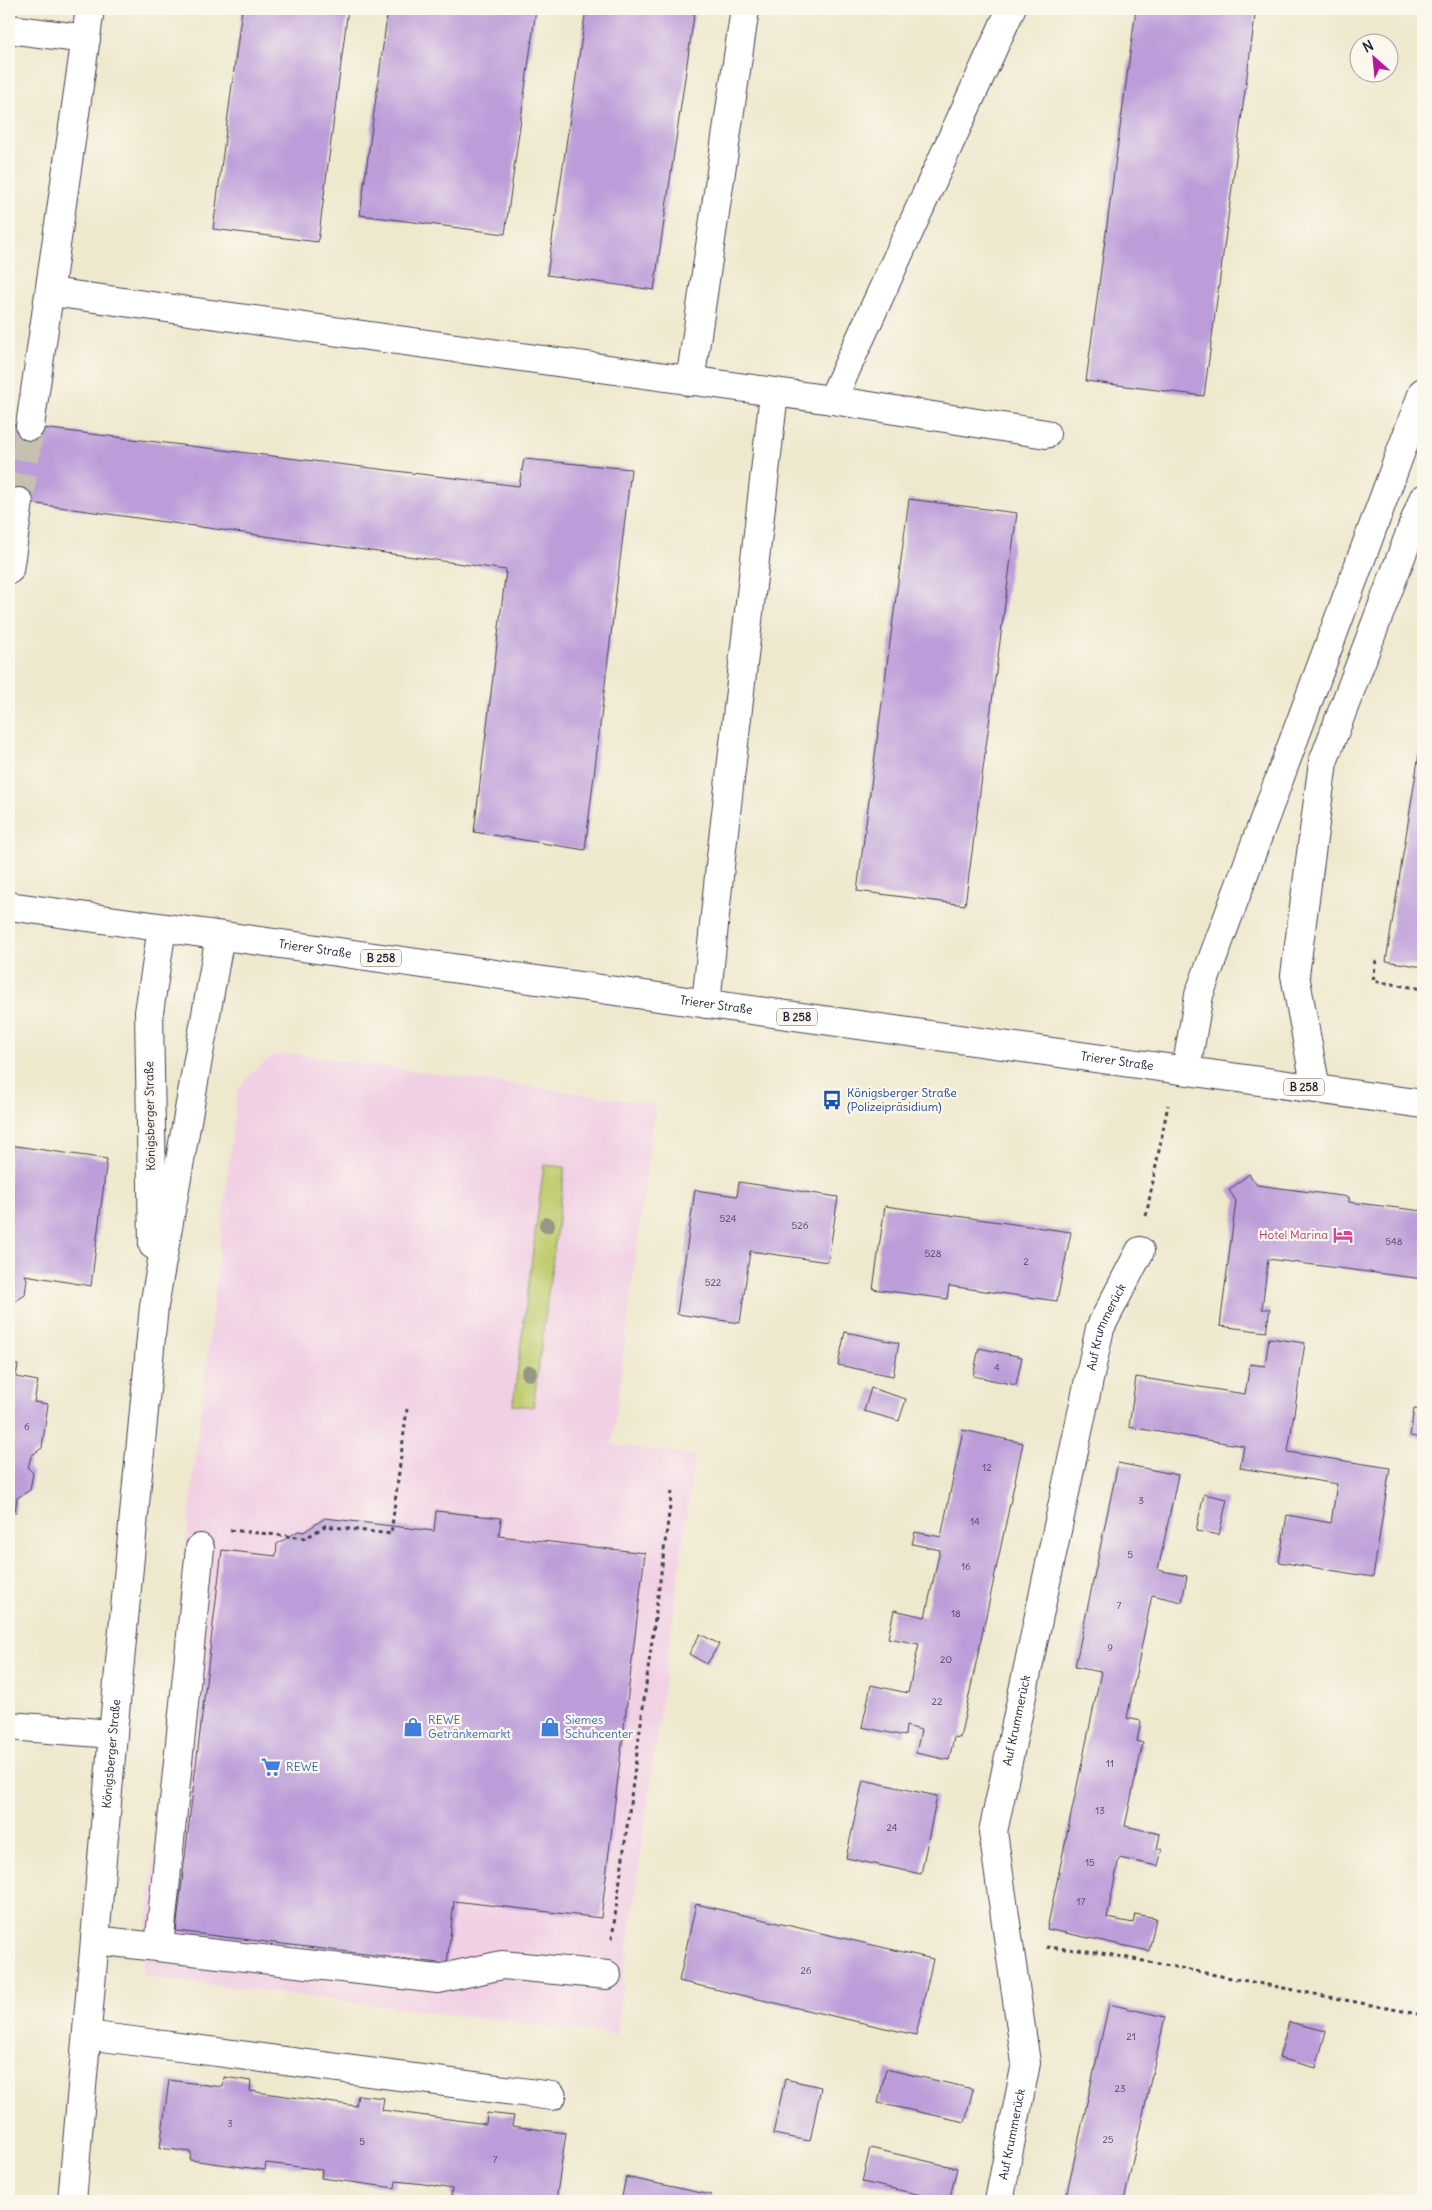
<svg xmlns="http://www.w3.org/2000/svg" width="1432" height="2210" viewBox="0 0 1432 2210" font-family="Delius,sans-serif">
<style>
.built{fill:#f1d0e4}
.green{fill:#bfcd6f;stroke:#707855}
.building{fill:#bc9dd9}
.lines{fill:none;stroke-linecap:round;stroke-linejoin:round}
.minor-tunnel{stroke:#c5c0b0;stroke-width:28;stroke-dasharray:28 14;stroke-linecap:butt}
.minor-casing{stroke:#414051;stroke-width:30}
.major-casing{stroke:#414051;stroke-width:30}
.path{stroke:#414051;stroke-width:3;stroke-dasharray:4 4;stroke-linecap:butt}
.minor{stroke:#fff;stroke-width:28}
.major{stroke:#fff;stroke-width:28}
.tree{fill:#989786}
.labels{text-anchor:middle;stroke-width:4.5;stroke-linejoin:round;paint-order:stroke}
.number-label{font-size:10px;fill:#484162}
.shield{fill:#fbf7ec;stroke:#636270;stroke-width:1}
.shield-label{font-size:11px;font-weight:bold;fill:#22223b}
.street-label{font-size:12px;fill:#22223b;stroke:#fbf7ec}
.transit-label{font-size:12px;fill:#164399;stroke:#fbf7ec;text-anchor:start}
.hotel-label{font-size:12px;fill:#b23c85;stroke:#fbf7ec;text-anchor:end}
.shop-label{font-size:12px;fill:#366cbe;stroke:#fbf7ec;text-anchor:start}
</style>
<rect width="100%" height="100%" fill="#fbf7ec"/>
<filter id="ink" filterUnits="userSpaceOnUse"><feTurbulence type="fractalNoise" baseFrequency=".02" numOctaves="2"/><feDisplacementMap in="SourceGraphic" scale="10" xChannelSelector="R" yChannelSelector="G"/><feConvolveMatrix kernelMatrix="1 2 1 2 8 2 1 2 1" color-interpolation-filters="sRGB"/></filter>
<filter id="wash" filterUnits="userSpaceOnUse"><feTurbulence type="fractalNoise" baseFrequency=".0096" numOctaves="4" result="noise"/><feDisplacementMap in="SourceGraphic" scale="20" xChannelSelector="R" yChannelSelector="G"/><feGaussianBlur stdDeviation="1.12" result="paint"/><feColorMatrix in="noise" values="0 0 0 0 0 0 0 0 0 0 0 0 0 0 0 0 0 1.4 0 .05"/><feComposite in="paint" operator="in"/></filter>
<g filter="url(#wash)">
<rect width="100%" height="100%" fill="#eee8cd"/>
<!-- built -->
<path class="built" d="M292,1054L655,1104L612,1445L695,1455L616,2035L142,1976L188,1525L237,1093L250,1074L274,1055Z"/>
<!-- green -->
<path class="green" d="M544,1165L565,1167L533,1407L513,1405Z"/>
<g id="blocks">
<!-- building -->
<path class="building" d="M242,9H348L318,242L213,229Z
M388,9H536L505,234L360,215Z
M586,9H695L654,290L547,275Z
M1136,9H1256L1204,396L1086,381Z
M9,424L519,486L524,459L631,469L585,850L474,832L506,570L9,500Z
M909,499L1017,513L965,905L857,891Z
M1422,735H1423V967L1386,961Z
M9,1145L107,1159L91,1286L25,1275L27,1279L25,1295L11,1304L10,1313Z
M1249,1174L1257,1185L1349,1197V1202L1423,1211V1279L1268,1259L1262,1309H1270L1266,1332L1220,1326L1236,1201L1229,1190Z
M739,1182L838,1197L828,1262L750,1251L740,1323L677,1314L695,1190L737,1196Z
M885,1206L1071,1232L1057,1301L949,1286L947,1299L873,1289Z
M845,1332L899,1343L893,1376L838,1365Z
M1269,1338L1305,1343L1288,1452L1390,1468L1373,1577L1279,1562L1287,1515L1331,1523L1337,1484L1240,1468L1244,1446L1129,1427L1136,1377L1245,1394L1250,1364L1265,1366Z
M979,1348L1022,1357L1016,1385L973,1376Z
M9,1363L18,1365L16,1377L38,1381L34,1402L48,1404L42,1448L31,1456L28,1468L33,1473L30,1490L17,1498L15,1513L9,1512Z
M871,1388L906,1399L899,1421L864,1411Z
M1414,1409L1423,1410V1438L1410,1436Z
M963,1430L1023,1443L960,1738L954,1737L949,1760L916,1753L921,1730L906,1726L905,1736L862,1727L871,1685L908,1693L919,1644L888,1638L894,1610L925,1617L940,1550L912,1544L915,1532L941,1537Z
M1118,1463L1178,1475L1158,1570L1187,1576L1182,1602L1152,1595L1127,1718L1141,1721L1137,1741L1143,1743L1125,1826L1160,1834L1157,1849H1162L1158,1866L1119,1858L1107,1918L1133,1923L1135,1914L1156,1918L1149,1951L1047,1929L1101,1672L1075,1667Z
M1204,1494L1227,1499L1219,1535L1196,1531Z
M436,1511L501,1518L499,1536L645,1553L601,1918L454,1901L447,1964L176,1931L222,1550L276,1556L277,1544L298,1531L304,1532L325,1518L434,1531Z
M700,1634L719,1644L707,1664L689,1654Z
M863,1780L937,1796L921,1874L846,1858Z
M696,1904L933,1959L916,2035L679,1981Z
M1109,2004L1165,2017L1142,2119L1124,2201H1065Z
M1289,2022L1326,2031L1316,2068L1279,2058Z
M886,2069L973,2089L965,2122L878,2103Z
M224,2077L251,2081L250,2091L356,2106L358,2095L384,2098L382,2110L486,2124L487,2113L514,2116L512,2126L566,2133L556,2201L528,2198L527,2201H493L451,2196L452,2189L424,2184L396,2181L395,2188L321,2178L322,2170L292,2166L266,2163L265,2170L190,2160L191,2152L160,2148L169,2080L223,2087Z
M785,2079L821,2087L810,2141L773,2134Z
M870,2148L957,2168L949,2201L862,2182Z
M626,2177L711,2195L709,2201H621Z"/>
</g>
</g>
<g filter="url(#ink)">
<use href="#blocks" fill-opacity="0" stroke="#414051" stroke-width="1"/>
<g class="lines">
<!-- minor-tunnel -->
<path class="minor-tunnel" d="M19,502L30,426"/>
<defs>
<g id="minor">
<path d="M9,29L86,39"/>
<path d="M51,292L832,400L1046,434"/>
<path d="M690,382L745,9"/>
<path d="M832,400L1011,9"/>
<path d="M30,426L90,9"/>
<path d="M9,570L19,502"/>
<path d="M706,1004L720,866L774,393"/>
<path d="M1186,1070L1199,995L1423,392"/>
<path d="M1316,1089L1295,975L1323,762L1423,499"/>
<path d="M153,1245L149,1012L162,928"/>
<path d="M9,1726L113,1734"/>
<path d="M95,1940L438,1979L502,1965L607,1975"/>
<path d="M159,1947L200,1548"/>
<path d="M87,2035L552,2096"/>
<path id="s1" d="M72,2201L113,1734L154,1306L220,936"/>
<path id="s2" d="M999,2201L1026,2063L993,1832L1100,1328L1140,1251"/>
</g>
<g id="major">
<path id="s3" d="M9,906L1423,1104"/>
</g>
</defs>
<!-- minor casing -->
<use href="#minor" class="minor-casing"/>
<!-- major casing -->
<use href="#major" class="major-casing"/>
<!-- path -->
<path class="path" d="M1376,960L1373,981L1423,989
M1146,1216L1168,1105
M230,1530L306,1538L325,1526L391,1534L407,1409
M612,1939L672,1491
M1046,1947L1097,1952L1423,2015"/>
<!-- minor -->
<use href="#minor" class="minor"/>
<!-- major -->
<use href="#major" class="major"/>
</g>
<!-- trees -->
<g class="tree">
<circle cx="547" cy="1225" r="8"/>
<circle cx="529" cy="1373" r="8"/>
</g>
</g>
<!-- icons -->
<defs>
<symbol id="bus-bare" viewBox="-9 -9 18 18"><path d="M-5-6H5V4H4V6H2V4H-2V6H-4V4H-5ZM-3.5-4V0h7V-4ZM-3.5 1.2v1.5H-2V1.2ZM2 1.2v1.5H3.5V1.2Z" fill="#1a4fb4" stroke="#fbf7ec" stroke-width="2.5" paint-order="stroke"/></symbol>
<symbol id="hotel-bare" viewBox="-9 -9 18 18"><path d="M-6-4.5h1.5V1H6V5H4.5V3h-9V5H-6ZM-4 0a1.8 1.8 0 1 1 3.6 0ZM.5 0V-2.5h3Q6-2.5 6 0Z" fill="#d1479c" stroke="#fbf7ec" stroke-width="2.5" paint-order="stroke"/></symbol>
<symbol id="shop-bare" viewBox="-9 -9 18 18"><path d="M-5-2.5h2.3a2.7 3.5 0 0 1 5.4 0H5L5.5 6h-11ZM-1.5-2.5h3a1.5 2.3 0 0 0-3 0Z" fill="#3f7fe0" stroke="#fbf7ec" stroke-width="2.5" paint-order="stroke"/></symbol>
<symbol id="supermarket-bare" viewBox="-9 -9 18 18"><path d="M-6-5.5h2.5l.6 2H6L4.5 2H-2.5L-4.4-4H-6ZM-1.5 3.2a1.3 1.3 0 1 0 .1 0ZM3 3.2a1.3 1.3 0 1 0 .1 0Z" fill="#3f7fe0" stroke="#fbf7ec" stroke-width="2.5" paint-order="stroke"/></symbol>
</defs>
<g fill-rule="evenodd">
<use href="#bus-bare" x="818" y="1086" width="28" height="28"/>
<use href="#hotel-bare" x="1329" y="1221" width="28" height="28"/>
<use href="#shop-bare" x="399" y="1713" width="28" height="28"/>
<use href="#shop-bare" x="536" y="1713" width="28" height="28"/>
<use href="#supermarket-bare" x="257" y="1753" width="28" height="28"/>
</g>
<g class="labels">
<!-- number labels -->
<g class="number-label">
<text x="728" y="1222">524</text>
<text x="800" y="1229">526</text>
<text x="1394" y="1245">548</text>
<text x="933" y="1257">528</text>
<text x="1026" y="1265">2</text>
<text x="713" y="1286">522</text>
<text x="997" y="1371">4</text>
<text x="27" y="1430">6</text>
<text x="987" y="1471">12</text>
<text x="1141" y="1504">3</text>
<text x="975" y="1525">14</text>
<text x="1130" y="1558">5</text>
<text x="966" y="1570">16</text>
<text x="1119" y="1609">7</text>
<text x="956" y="1617">18</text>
<text x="1110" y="1651">9</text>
<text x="946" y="1663">20</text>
<text x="937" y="1705">22</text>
<text x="1110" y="1767">11</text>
<text x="1100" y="1814">13</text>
<text x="892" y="1831">24</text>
<text x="1090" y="1866">15</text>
<text x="1081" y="1905">17</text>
<text x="806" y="1974">26</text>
<text x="1131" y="2040">21</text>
<text x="1120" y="2092">23</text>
<text x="230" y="2127">3</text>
<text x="1108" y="2143">25</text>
<text x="362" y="2145">5</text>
<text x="495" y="2163">7</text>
</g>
<!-- shield labels -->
<g class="shield">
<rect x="361" y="949.5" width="40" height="17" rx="4"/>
<rect x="777" y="1008.5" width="40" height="17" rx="4"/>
<rect x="1284" y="1078.5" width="40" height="17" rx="4"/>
</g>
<g class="shield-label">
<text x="381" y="962">B 258</text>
<text x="797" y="1021">B 258</text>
<text x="1304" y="1091">B 258</text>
</g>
<!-- street labels -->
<g class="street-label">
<text dy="4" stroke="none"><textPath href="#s3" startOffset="309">Trierer Straße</textPath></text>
<text dy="4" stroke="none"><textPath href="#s3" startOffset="714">Trierer Straße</textPath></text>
<text dy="4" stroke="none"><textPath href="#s3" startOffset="1119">Trierer Straße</textPath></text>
<text transform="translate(150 1116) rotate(-91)" y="4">Königsberger Straße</text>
<text dy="4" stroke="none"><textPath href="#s2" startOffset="892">Auf Krummerück</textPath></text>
<text dy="4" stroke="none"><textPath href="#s2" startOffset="488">Auf Krummerück</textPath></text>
<text dy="4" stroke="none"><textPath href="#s1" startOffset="449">Königsberger Straße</textPath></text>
<text dy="4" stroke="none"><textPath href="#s2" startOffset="68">Auf Krummerück</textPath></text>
</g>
<!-- transit labels -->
<g class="transit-label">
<text x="847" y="1097">Königsberger Straße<tspan x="847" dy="14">(Polizeipräsidium)</tspan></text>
</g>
<!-- hotel labels -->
<g class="hotel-label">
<text x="1328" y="1239">Hotel Marina</text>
</g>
<!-- shop labels -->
<g class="shop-label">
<text x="428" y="1724">REWE<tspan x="428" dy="14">Getränkemarkt</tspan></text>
<text x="565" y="1724">Siemes<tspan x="565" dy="14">Schuhcenter</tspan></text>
<text x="286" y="1771">REWE</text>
</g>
</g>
<!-- margin -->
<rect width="1432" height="2210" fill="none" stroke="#fbf7ec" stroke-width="30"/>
<!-- north arrow -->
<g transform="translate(1374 58) rotate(333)"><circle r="24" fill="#fbf7ec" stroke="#a4a2a5"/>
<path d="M0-4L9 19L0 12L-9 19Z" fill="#b5179e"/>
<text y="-8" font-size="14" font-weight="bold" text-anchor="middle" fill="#22223b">N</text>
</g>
</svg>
